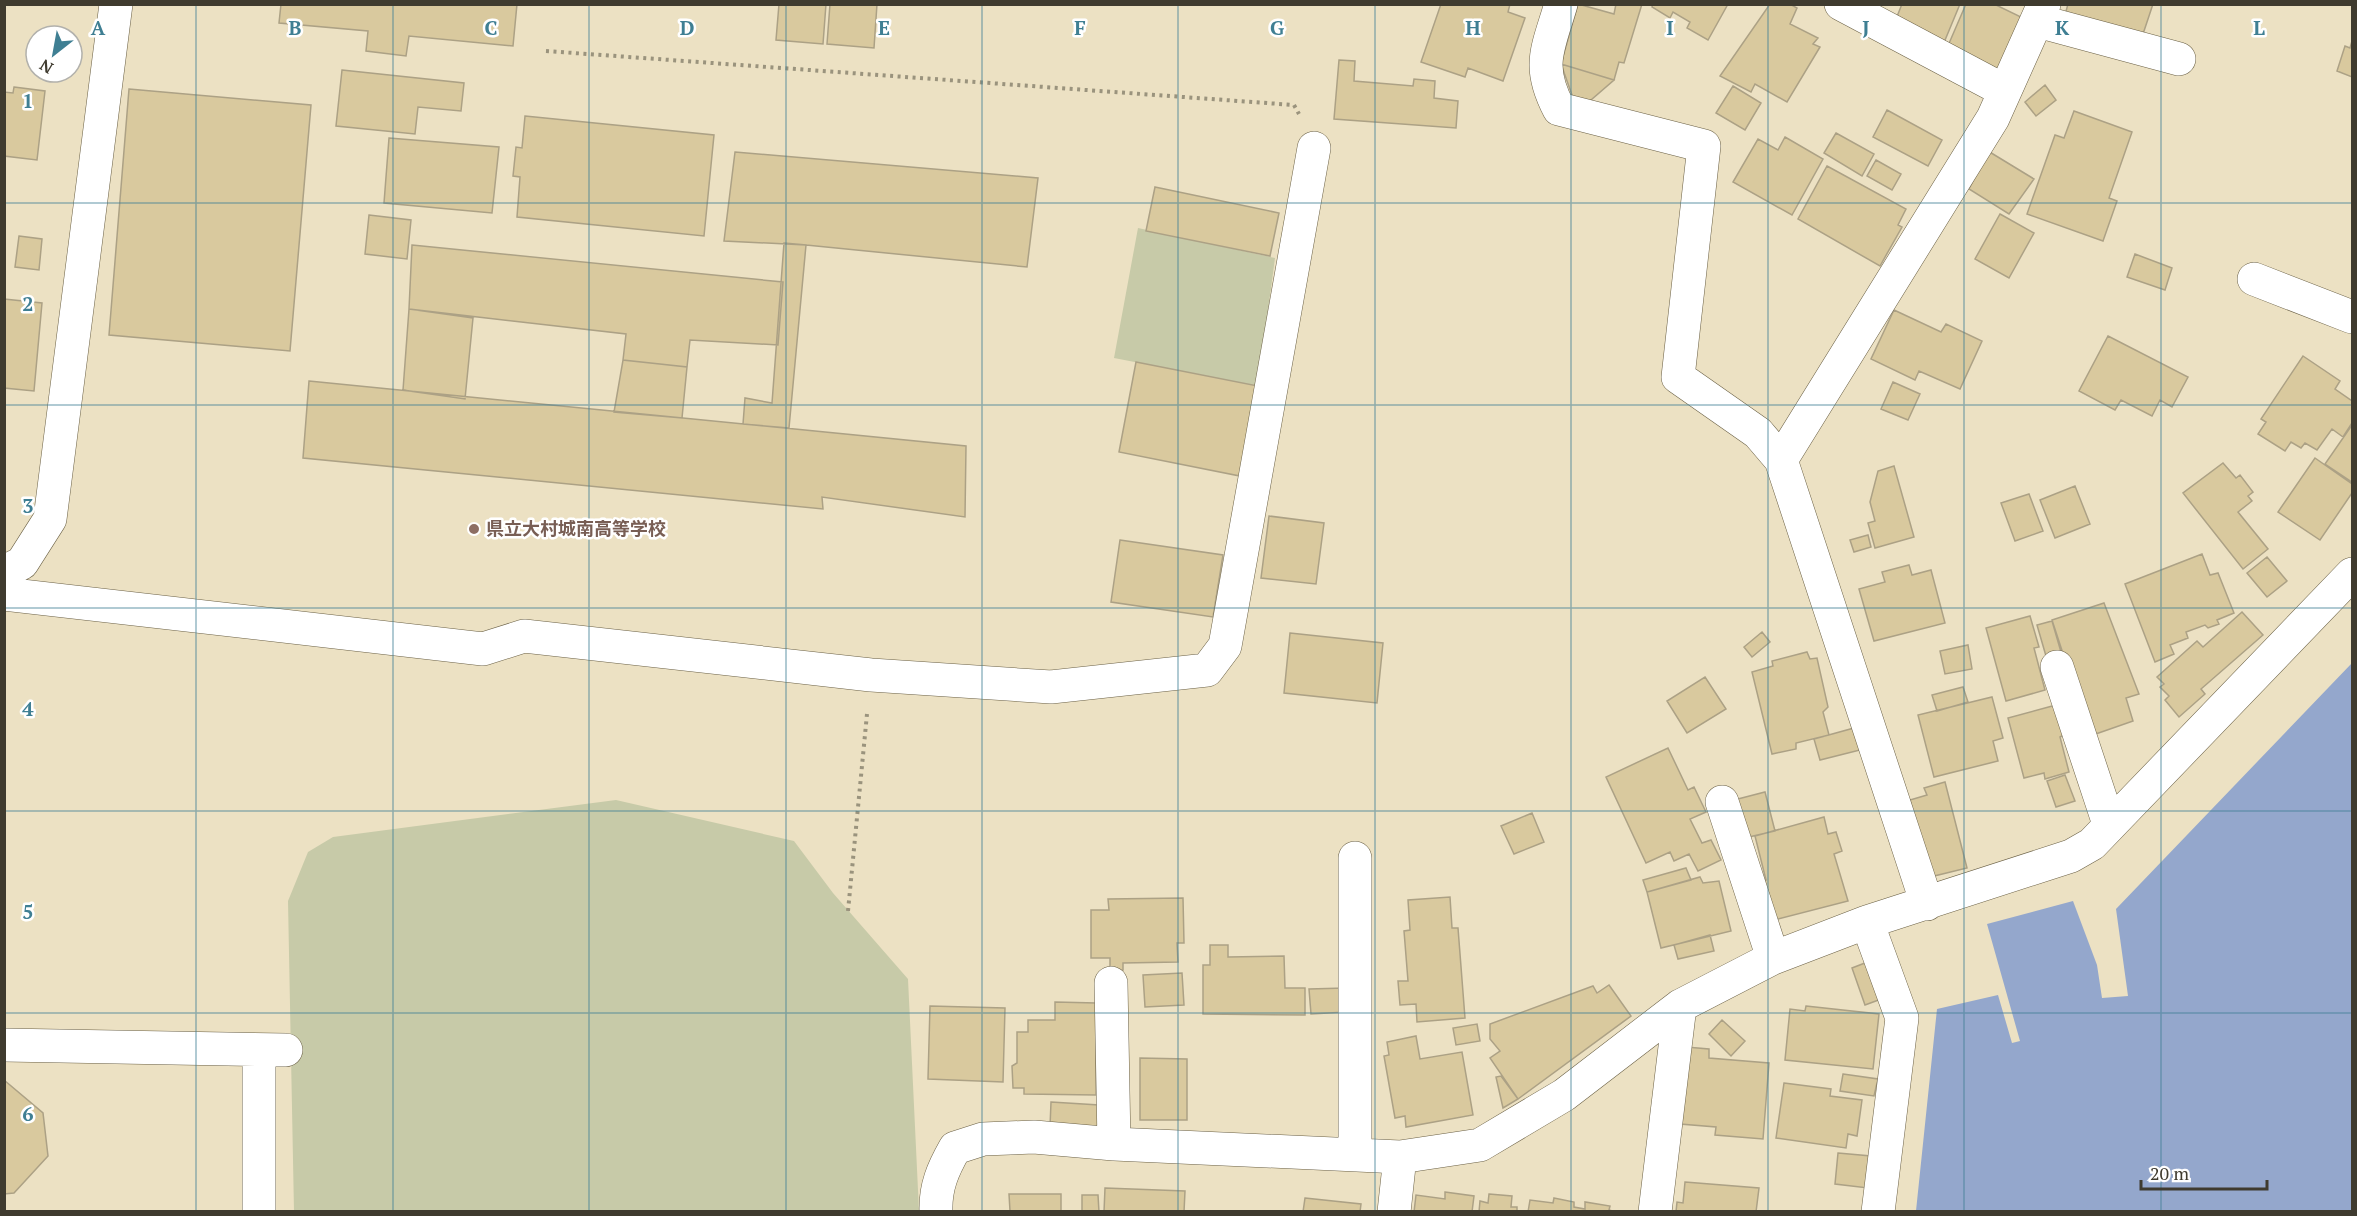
<svg xmlns="http://www.w3.org/2000/svg" width="2357" height="1216" viewBox="0 0 2357 1216" font-family="'PT Serif','Noto Sans JP',serif">
<style>
.green{fill:#c7caa8}
.water{fill:#94a7cc}
.building{fill:#d9c99e;stroke:#aca185;stroke-width:1.5}
.lines{fill:none;stroke-linecap:round;stroke-linejoin:round}
.minor-casing{stroke:#6b6146;stroke-width:34}
.path{stroke:#9a937d;stroke-width:4;stroke-dasharray:3 4.5;stroke-linecap:butt}
.minor{stroke:#fff;stroke-width:33}
.grid{fill:none;stroke:#3f7f93;stroke-width:1.5;stroke-opacity:0.55}
.education-dot{fill:#8d6e63;stroke:#fff;stroke-width:2}
.labels{text-anchor:middle;stroke-width:5;stroke-linejoin:round;paint-order:stroke}
.education-label{font-size:18px;font-weight:bold;fill:#785e54;stroke:#fff;text-anchor:start}
.grid-label{font-size:20px;text-anchor:middle;font-weight:bold;fill:#3f7f93;stroke:#fff;stroke-width:5;stroke-linejoin:round;paint-order:stroke}
</style>
<rect width="100%" height="100%" fill="#ece1c3"/>
<!-- green -->
<path class="green" d="M1138,228L1275,258L1258,386L1114,358Z
M616,800L794,841L833,893L908,979L919,1211H294L288,901L308,852L333,837Z"/>
<!-- water -->
<path class="water" d="M2352,663V1211H1916L1937,1009L1998,995L2012,1043L2020,1041L1987,924L2073,901L2097,965L2102,998L2128,996L2116,909Z"/>
<!-- building -->
<path class="building" d="M281,4H517L513,46L409,36L406,56L366,51L368,31L279,23Z
M779,4H826L823,44L776,40Z
M830,4H877L874,48L827,44Z
M1441,4H1510L1508,12L1525,18L1503,81L1468,68L1465,77L1421,62Z
M1578,4L1614,14L1616,4H1642L1624,63L1619,62L1614,80L1561,64Z
M1653,4H1728L1708,40L1687,28L1690,22L1673,12L1670,18L1652,7Z
M1770,4H1790L1797,8L1790,24L1818,38L1813,44L1820,47L1787,102L1755,84L1751,92L1720,76Z
M1902,4H1960L1943,45L1894,24Z
M1966,4H1994L2021,17L1998,70L1947,48Z
M2068,4H2153L2141,40L2065,15Z
M2352,41V77L2337,71L2345,46L2350,48Z
M1339,60L1355,61L1354,81L1413,86L1414,79L1435,81L1434,98L1458,101L1456,128L1334,119Z
M1561,64L1614,80L1584,106L1572,95Z
M342,70L464,83L461,111L418,107L415,134L336,126Z
M2045,85L2056,100L2036,116L2025,102Z
M1733,86L1761,103L1745,130L1716,113Z
M14,87L45,91L37,160L4,156V92L13,93Z
M129,89L311,105L290,351L109,335Z
M1887,110L1942,140L1928,166L1873,137Z
M2074,111L2132,132L2109,198L2117,201L2103,241L2027,214L2055,135L2064,138Z
M525,116L714,135L704,236L517,217L520,177L513,176L516,147L522,148Z
M1836,133L1874,154L1862,176L1824,153Z
M1785,137L1823,159L1792,215L1733,182L1758,139L1778,150Z
M389,138L499,147L492,213L384,203Z
M1988,151L2034,179L2009,214L1969,189Z
M735,152L1038,178L1027,267L806,245L724,241Z
M1876,160L1901,174L1892,190L1867,176Z
M1827,166L1906,209L1898,225L1902,227L1880,266L1798,219Z
M1155,187L1279,213L1270,256L1146,231Z
M2000,214L2034,233L2009,278L1975,259Z
M369,215L411,220L407,259L365,254Z
M19,236L42,239L39,270L15,267Z
M784,243L806,245L789,428L743,424L745,398L772,403Z
M412,245L783,282L778,345L690,340L687,367L623,360L626,334L409,309Z
M2135,254L2172,268L2165,290L2127,277Z
M4,299L42,303L34,391L4,388Z
M409,309L473,318L465,399L403,390Z
M1894,310L1941,332L1946,324L1982,341L1960,389L1919,371L1915,380L1871,359Z
M2108,336L2188,377L2172,407L2160,400L2152,416L2121,400L2115,410L2079,391Z
M2303,356L2340,381L2335,389L2352,401V423L2343,437L2332,429L2317,450L2305,443L2301,448L2291,442L2285,451L2258,434L2266,422L2261,419Z
M623,360L687,367L682,418L614,412Z
M1136,362L1258,386L1240,476L1119,452Z
M309,381L966,446L965,517L822,497L823,509L303,458Z
M1893,382L1920,394L1908,420L1881,409Z
M2352,425V482L2325,464Z
M2315,458L2352,484V493L2320,540L2278,512Z
M2223,463L2236,478L2240,475L2253,492L2248,496L2252,501L2238,512L2268,549L2243,569L2183,493Z
M1894,466L1914,537L1875,548L1868,523L1875,521L1870,502L1878,471Z
M2075,486L2090,524L2055,538L2040,500Z
M2029,494L2043,531L2015,541L2001,503Z
M1269,516L1324,523L1316,584L1261,578Z
M1868,535L1871,547L1854,552L1850,540Z
M1120,540L1223,555L1213,617L1111,602Z
M2202,554L2210,575L2218,573L2234,613L2217,620L2219,624L2208,628L2205,625L2186,632L2188,638L2170,645L2174,654L2155,662L2125,584Z
M2267,557L2287,581L2267,597L2247,573Z
M1909,565L1912,575L1931,570L1945,623L1874,641L1859,589L1885,582L1882,572Z
M2104,603L2139,694L2126,698L2133,721L2090,736L2052,620Z
M2242,612L2263,635L2201,689L2205,694L2179,717L2165,700L2169,696L2160,687L2164,684L2157,677L2197,641L2203,647Z
M2030,616L2039,647L2034,648L2045,690L2006,701L1986,628Z
M2052,621L2061,652L2046,656L2037,625Z
M1762,632L1770,642L1752,657L1744,647Z
M1290,633L1383,643L1377,703L1284,693Z
M1968,645L1972,669L1945,674L1940,651Z
M1807,652L1810,659L1817,658L1828,707L1823,712L1829,735L1796,743V749L1772,754L1752,672L1773,666L1772,661Z
M1705,677L1726,709L1687,733L1667,701Z
M1963,687L1968,702L1937,711L1932,695Z
M1992,697L2003,738L1993,741L1998,761L1934,777L1918,715Z
M2056,705L2064,735L2060,737L2069,772L2045,779L2044,773L2024,778L2008,718Z
M1854,728L1860,750L1820,760L1814,739Z
M1668,748L1688,790L1694,787L1706,812L1690,819L1702,843L1711,840L1721,860L1698,871L1689,854L1674,861L1670,852L1646,863L1606,777Z
M2065,775L2075,801L2056,807L2047,781Z
M1945,782L1967,868L1930,877L1910,800L1927,795L1924,788Z
M1765,792L1775,831L1740,839L1730,801Z
M1532,813L1544,842L1514,854L1501,826Z
M1824,817L1828,834L1836,832L1842,851L1834,854L1848,901L1774,920L1752,884L1766,880L1755,836Z
M1686,868L1691,880L1647,892L1643,880Z
M1700,877L1703,883L1719,881L1731,931L1661,948L1647,892Z
M1450,897L1452,928H1458L1465,1018L1417,1022L1416,1004L1400,1005L1398,981H1408L1404,931L1410,930L1408,900Z
M1183,898L1184,943H1177L1178,962L1123,963V970L1110,971V958H1091V910H1109L1108,899Z
M1710,935L1714,951L1678,959L1674,945Z
M1210,945H1228V957L1284,956L1285,988H1305V1015L1203,1014V965H1210Z
M1870,961L1884,998L1865,1005L1852,968Z
M1182,973L1184,1005L1145,1007L1143,975Z
M1609,985L1631,1016L1518,1099L1490,1058L1500,1051L1490,1039V1024L1593,986L1597,993Z
M1345,988L1346,1012L1311,1014L1309,989Z
M1055,1002L1096,1003V1095L1024,1094V1088H1013L1012,1066L1017,1063V1032H1028V1020H1055Z
M930,1006L1005,1008L1003,1082L928,1079Z
M1806,1006L1879,1014L1873,1069L1785,1060L1790,1009L1805,1011Z
M1722,1020L1745,1041L1731,1056L1709,1034Z
M1477,1024L1480,1041L1456,1045L1453,1028Z
M1416,1036L1420,1059L1462,1052L1473,1115L1406,1127L1405,1116L1395,1118L1384,1056L1389,1055L1387,1042Z
M1686,1047L1709,1049V1058L1769,1063L1763,1139L1715,1135L1716,1127L1680,1124Z
M1140,1058L1187,1059V1120H1140Z
M1843,1074L1878,1079L1874,1096L1840,1091Z
M1501,1076L1518,1099L1503,1108L1496,1077Z
M4,1080L43,1113L48,1156L14,1193L4,1194Z
M1784,1083L1831,1089L1830,1096L1862,1100L1857,1136L1848,1134L1846,1148L1776,1138Z
M1051,1102L1099,1105L1098,1129L1050,1127Z
M1838,1153L1871,1156L1868,1188L1835,1184Z
M1685,1182L1759,1188L1756,1212H1676L1677,1202L1683,1203Z
M1105,1188L1185,1191L1184,1212H1104Z
M1445,1192L1474,1196L1472,1212H1414L1416,1195L1445,1199Z
M1009,1194H1061V1212H962L1010,1211Z
M1489,1194L1512,1196L1511,1207H1517V1212H1479L1480,1201L1488,1203Z
M1082,1195H1098L1099,1212H1082Z
M1305,1198L1361,1204L1360,1212H1303Z
M1554,1198L1574,1202V1207L1585,1209V1202L1610,1206L1609,1210L1616,1212H1528L1530,1200L1553,1203Z"/>
<g class="lines">
<defs>
<path id="minor" d="M1561,4C1548,49 1536,65 1559,109L1704,146L1678,377L1758,433L1781,460L1927,904
M1841,4L2005,91
M2038,21L2179,59
M2254,279L2352,317
M1781,460L1993,118L2044,4
M4,572L22,563L50,519L116,4
M4,594L483,649L524,636L871,675L1051,687L1207,670L1225,646L1314,148
M2057,667L2109,824
M1722,802L1773,958
M1867,922L1902,1018L1878,1212
M1111,983L1114,1144
M4,1045L286,1050
M259,1050V1212
M1355,1155V858
M936,1212C935,1187 943,1169 955,1148L983,1139L1034,1137L1114,1144L1400,1157L1480,1145L1564,1095L1680,1006L1773,958L1867,922L2071,856L2092,844L2352,574
M1394,1212L1400,1157
M1655,1212L1680,1006"/>
</defs>
<!-- minor casing -->
<use href="#minor" class="minor-casing"/>
<!-- path -->
<path class="path" d="M546,51L1294,105L1299,114
M848,911L867,714"/>
<!-- minor -->
<use href="#minor" class="minor"/>
</g>
<!-- grid -->
<path class="grid" d="M196,4V1212M393,4V1212M589,4V1212M786,4V1212M982,4V1212M1178,4V1212M1375,4V1212M1571,4V1212M1768,4V1212M1964,4V1212M2161,4V1212M4,203H2352M4,405H2352M4,608H2352M4,811H2352M4,1013H2352"/>
<!-- markers -->
<circle class="education-dot" cx="474" cy="529" r="6"/>
<g class="labels">
<!-- education labels -->
<g class="education-label">
<text x="486" y="535">県立大村城南高等学校</text>
</g>
</g>
<g class="grid-label">
<text x="98" y="35">A</text>
<text x="295" y="35">B</text>
<text x="491" y="35">C</text>
<text x="687" y="35">D</text>
<text x="884" y="35">E</text>
<text x="1080" y="35">F</text>
<text x="1277" y="35">G</text>
<text x="1473" y="35">H</text>
<text x="1670" y="35">I</text>
<text x="1866" y="35">J</text>
<text x="2062" y="35">K</text>
<text x="2259" y="35">L</text>
<text x="28" y="108">1</text>
<text x="28" y="311">2</text>
<text x="28" y="513">3</text>
<text x="28" y="716">4</text>
<text x="28" y="919">5</text>
<text x="28" y="1121">6</text>
</g>
<!-- border -->
<rect width="2357" height="1216" fill="none" stroke="#3f3b2f" stroke-width="12"/>
<!-- north arrow -->
<g transform="translate(54 54) rotate(211)"><circle r="28" fill="#ffffff" stroke="#b2b1ac" stroke-width="1.5"/>
<path d="M0-4.5L10 22L0 15L-10 22Z" fill="#3f7f93"/>
<text y="-9" font-size="16" font-weight="bold" text-anchor="middle" fill="#3f3b2f">N</text>
</g>
<!-- scale -->
<path d="M2141 1180v9h126v-9" fill="none" stroke="#3f3b2f" stroke-width="3"/>
<text x="2150" y="1180" font-size="18" fill="#3f3b2f" stroke="#ffffff" stroke-width="4.5" paint-order="stroke">20 m</text>
</svg>
